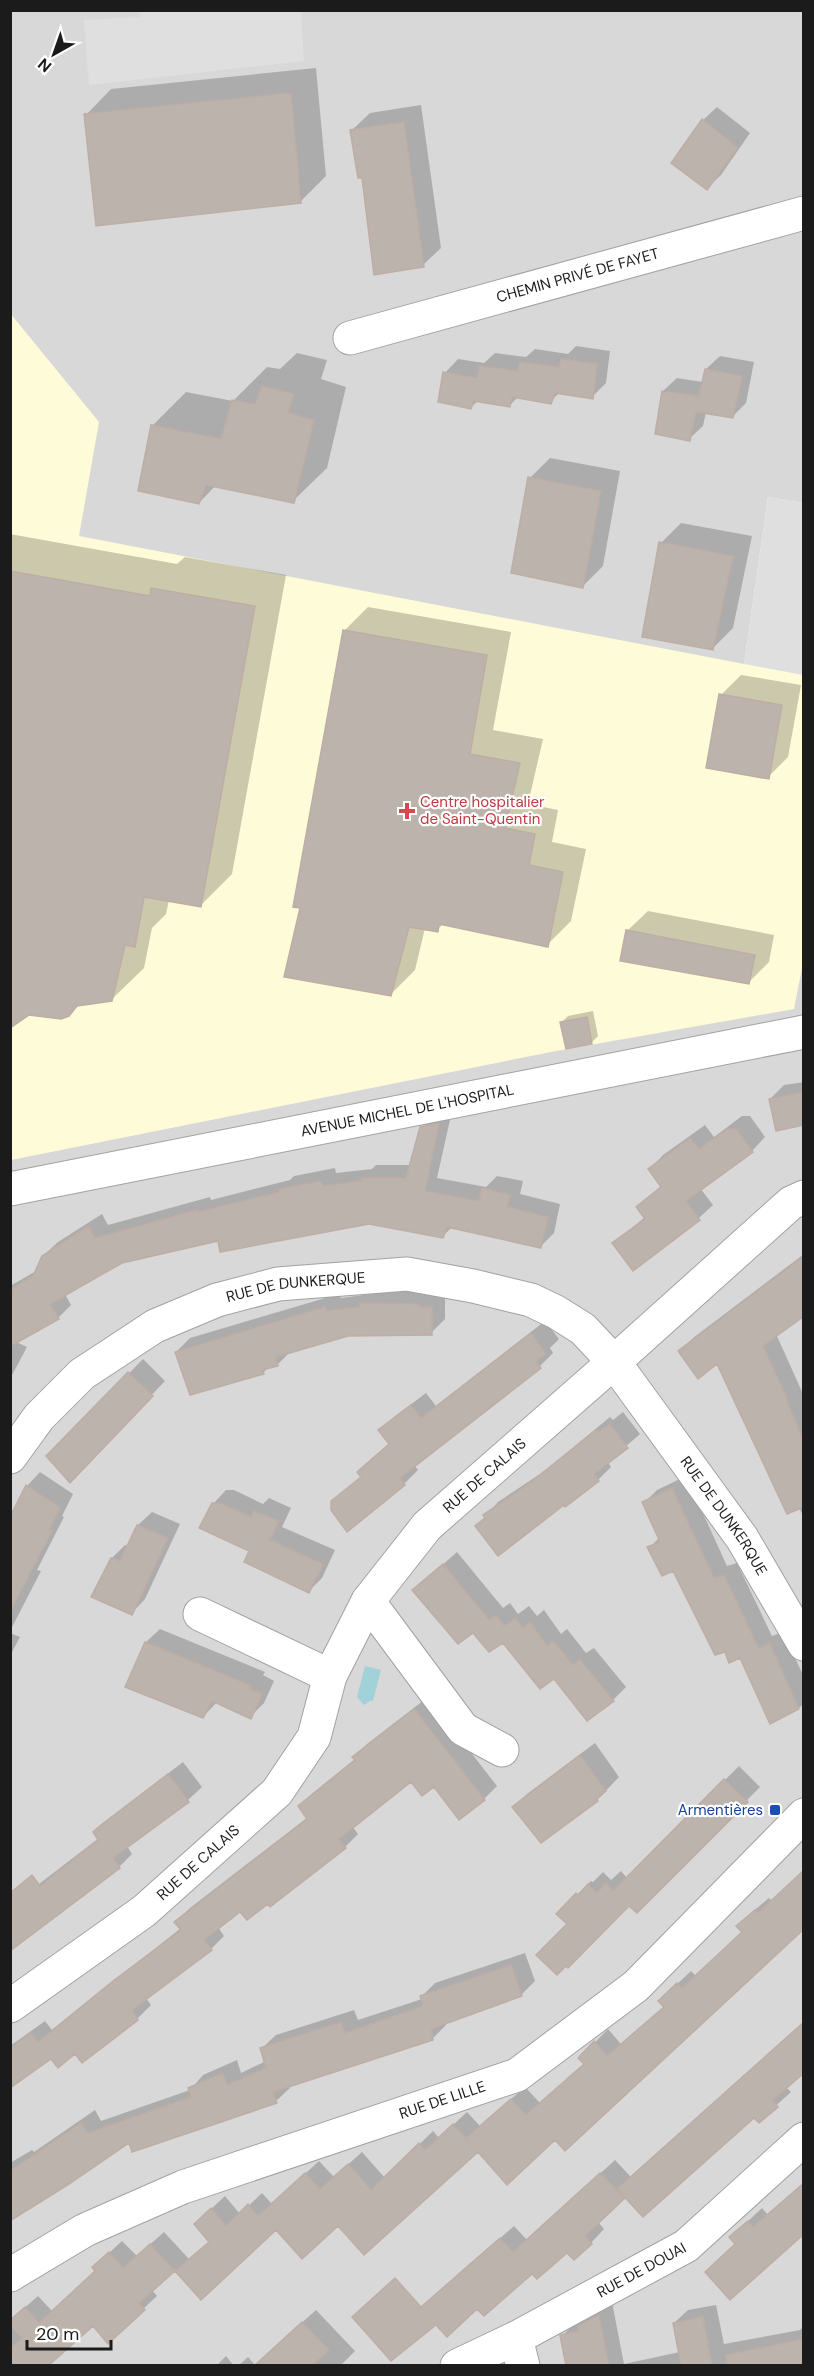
<svg xmlns="http://www.w3.org/2000/svg" width="814" height="2376" viewBox="0 0 814 2376" font-family="'DM Sans',sans-serif">
<style>
.residential{fill:#d9d8d8}
.education{fill:#fefbd8}
.parking{fill:#dfdfdf}
.water{fill:#a1d2da}
.shadow{fill:#0003}
.building{fill:#bdb3ad;stroke:#beada4;stroke-width:1.5}
.lines{fill:none;stroke-linecap:round;stroke-linejoin:round}
.minor-casing{stroke:#a2a2a2;stroke-width:35}
.minor{stroke:#fff;stroke-width:33}
.health-dot{fill:#e0444e;stroke:#fff;stroke-width:2}
.transit-dot{fill:#1a4fb4;stroke:#fff;stroke-width:2}
.labels{text-anchor:middle;stroke-width:4.5;stroke-linejoin:round;paint-order:stroke}
.street-label{font-size:15px;fill:#1b1b1b;stroke:#fff}
.health-label{font-size:15px;fill:#be3a42;stroke:#fff;text-anchor:start}
.transit-label{font-size:15px;fill:#164399;stroke:#fff;text-anchor:end}
</style>
<rect width="100%" height="100%" fill="#ede8e1"/>
<!-- residential -->
<path class="residential" d="M11,11H803V2365H11Z"/>
<!-- education -->
<path class="education" d="M10,313L99,422L79,536L744,664L768,497L803,503L804,958L794,1009L556,1051L11,1160Z"/>
<!-- parking -->
<path class="parking" d="M140,11H301L304,61L89,85L84,20L141,17Z
M768,497L803,503V675L744,664Z"/>
<!-- water -->
<path class="water" d="M365,1666L381,1670L373,1701H370L364,1705L357,1697Z"/>
<!-- shadow -->
<path class="shadow" d="M316,68L326,176L300,202L86,115L111,89Z
M421,105L441,248L423,265L352,130L370,113Z
M717,107L750,133L721,175L707,188L703,120Z
M576,346L610,351L606,383L592,397L560,392L550,402L519,396L509,406L478,401L470,408L445,373L458,359L484,363L495,353L526,357L535,349L568,354Z
M297,353L327,360L321,379L346,387L327,468L293,501L216,485L199,503L152,426L186,392L233,401L267,367L280,369Z
M720,356L754,362L746,403L732,417L706,412L703,426L689,439L663,391L677,378L703,382L706,369Z
M550,458L620,471L603,566L583,586L530,478Z
M681,523L752,536L733,628L713,648L661,543Z
M10,534L177,564L185,557L286,575L232,874L200,906L169,900L166,914L152,928L144,968L111,1000L79,1004L68,1015L28,1013L10,1020Z
M368,607L511,632L493,730L543,739L528,804L558,810L552,842L586,849L571,921L547,945L444,923L437,930L425,928L415,970L391,994L302,907L344,631Z
M741,675L801,685L788,757L768,777L721,695Z
M648,911L774,935L769,962L749,982L627,931Z
M593,1011L598,1036L591,1043L562,1022L568,1016Z
M804,1082V1123L770,1099L784,1085Z
M452,1111L437,1178L486,1187L497,1176L523,1181L520,1194L560,1204L554,1233L540,1247L452,1227L443,1236L369,1222L219,1239L121,1261L65,1294L71,1305L58,1318L10,1317V1286L38,1270L43,1256L58,1242L102,1214L108,1225L210,1197L211,1200L290,1180L294,1176L335,1168L336,1173L372,1169L376,1165H411L422,1128L436,1114Z
M742,1116H750L765,1137L752,1151L700,1188L713,1205L699,1218L633,1269L614,1243L645,1217L638,1207L662,1185L650,1169L663,1155L705,1125L714,1137Z
M804,1254V1299L776,1334L804,1396V1517L718,1362L680,1351L693,1338Z
M375,1290L433,1291L445,1294V1319L431,1333L348,1334L291,1351L277,1365L269,1367L263,1373L176,1352L190,1338L339,1294L341,1298L371,1294Z
M545,1321L559,1339L550,1348L553,1353L540,1366L414,1465L418,1470L404,1484L333,1502L362,1476L359,1472L390,1443L380,1431L394,1417L426,1393L436,1406Z
M10,1339L27,1347L10,1379Z
M143,1359L165,1381L83,1467L48,1456Z
M623,1412L640,1434L608,1462L611,1467L598,1480L566,1505L477,1526L498,1502L546,1470L610,1417L613,1420Z
M40,1472L73,1494L62,1516L64,1517L37,1570L41,1571L10,1631V1520L27,1486Z
M686,1476L727,1566L737,1563L772,1636L783,1632L804,1677V1703L799,1708L770,1722L741,1657L725,1650L674,1569L649,1548L660,1537L644,1503L657,1490Z
M226,1490H234L263,1504L269,1498L291,1508L282,1527L335,1550L322,1578L309,1591L251,1550L213,1504Z
M152,1512L180,1524L145,1599L132,1613L112,1558L125,1545L128,1546L138,1525Z
M457,1552L503,1608L510,1603L518,1614L529,1606L537,1616L544,1610L561,1634L567,1629L586,1653L594,1648L626,1687L613,1700L554,1677L503,1641L474,1631L414,1590Z
M160,1629L265,1672L263,1675L274,1681L264,1703L250,1717L217,1702L203,1717L127,1686L146,1642Z
M10,1633L20,1637L10,1656Z
M428,1697L497,1786L484,1799L411,1780L352,1826L358,1834L345,1847L268,1902L240,1910L218,1927L224,1936L211,1949L146,1998L151,2005L137,2019L82,2061L76,2052L51,2057L10,2088V2046L45,2021L52,2030L181,1928L176,1922L190,1908L308,1817L300,1806L313,1793L355,1759L354,1757L367,1744Z
M595,1743L619,1777L597,1800L514,1807L527,1794Z
M183,1762L202,1787L188,1800L127,1846L132,1854L119,1867L22,1897L99,1838L95,1832L109,1819Z
M739,1766L760,1787L637,1911L629,1904L569,1924L558,1914L591,1881L593,1882L603,1872L611,1880L621,1871L627,1878Z
M769,1898L772,1901L555,2138L479,2150L338,2224L276,2228L201,2297L175,2269L152,2290L157,2296L108,2342L93,2324L10,2366L11,2324L22,2310L38,2296L52,2311L97,2270L94,2267L122,2241L137,2256L164,2232L189,2259L211,2241L209,2211L225,2196L240,2214L262,2193L272,2204L319,2161L334,2177L362,2152L385,2178L433,2131L439,2138L467,2112L480,2126L525,2087L540,2103L585,2064L580,2058L608,2029L621,2044L665,2006L673,1988L691,1971L696,1976L744,1932L751,1913Z
M525,1953L535,1981L521,1995L446,2022V2025L433,2038L289,2085L290,2088L276,2101L129,2140L10,2220V2163L32,2150L34,2152L95,2110L101,2121L190,2090L203,2075L237,2060L241,2073L266,2061L262,2048L276,2035L354,2010L358,2020L422,1999L421,1997L435,1983Z
M804,2022V2071L786,2087L791,2092L759,2121L754,2116L625,2196L598,2222L604,2229L591,2243L567,2251L478,2307L437,2294L514,2226L527,2240L615,2160L631,2177Z
M804,2183V2232L737,2243L745,2224L762,2208L768,2215Z
M612,2302L624,2364L680,2352L674,2323L688,2310L716,2305L724,2344L800,2330L804,2326V2366H568L562,2336L576,2322L586,2320L594,2312Z
M316,2310L355,2351L340,2366H238L248,2357L255,2365Z
M226,2356L234,2366H216Z"/>
<!-- building -->
<path class="building" d="M291,93L301,203L96,226L84,114Z
M702,119L738,148L707,190L671,163Z
M404,122L424,267L374,275L362,178H358L350,130Z
M561,359L597,364L593,399L555,393L551,404L512,397L510,407L474,401L471,409L438,402L443,372L477,378L480,366L517,371L520,362L559,367Z
M705,369L742,376L733,418L696,412L690,441L655,434L662,391L699,396Z
M262,386L294,394L288,413L314,420L294,503L206,485L199,504L138,491L151,425L221,439L232,400L255,404Z
M528,477L601,491L583,588L511,573Z
M659,542L733,556L713,650L642,637Z
M10,571L150,596L151,588L255,606L201,907L144,897L135,947L125,945L112,1001L77,1006L69,1016L61,1019L29,1015L10,1028Z
M343,630L487,655L470,754L520,763L505,828L535,834L529,865L563,872L548,947L439,924L438,932L409,927L391,996L284,977L300,908L293,907Z
M719,694L782,705L769,779L706,768Z
M626,930L755,955L749,984L620,961Z
M587,1017L592,1044L566,1049L560,1022Z
M804,1092V1125L776,1131L769,1099Z
M439,1123L425,1191L479,1201L482,1188L510,1195L507,1207L548,1217L541,1248L447,1227L443,1238L369,1224L220,1252L218,1241L122,1263L50,1304L59,1319L11,1346L10,1290L33,1276L42,1256L88,1226L95,1238L197,1210V1212L280,1192L279,1189L321,1181L323,1186L361,1181V1178H406L420,1127Z
M727,1129H736L753,1152L686,1201L700,1220L633,1271L612,1243L645,1219L636,1207L661,1187L648,1169L690,1138L699,1149Z
M804,1256V1316L763,1346L787,1398L786,1399L804,1442V1507L787,1514L717,1364L698,1379L678,1351Z
M360,1303L419,1304L421,1307H432V1335L348,1336L276,1357L278,1366L262,1370L264,1374L190,1395L175,1352L325,1307L327,1311L359,1307Z
M531,1333L546,1354L536,1361L541,1368L400,1478L405,1485L347,1532L331,1510V1501L361,1477L357,1472L389,1444L378,1430L411,1405L421,1418Z
M128,1372L153,1396L70,1483L46,1456Z
M610,1424L628,1448L594,1474L599,1481L565,1507L564,1505L498,1556L475,1526L485,1518L483,1515L531,1482L597,1429L599,1432Z
M26,1485L60,1508L49,1530L52,1531L10,1612V1517Z
M672,1488L714,1578L724,1575L759,1649L770,1644L799,1709L770,1724L740,1658L729,1663L725,1652L715,1655L673,1571L662,1576L647,1547L660,1542L642,1502Z
M212,1503H220L251,1517L254,1511L279,1521L270,1540L323,1564L309,1593L244,1562L249,1551L199,1528Z
M137,1525L168,1538L132,1615L91,1597L111,1558L120,1561Z
M443,1564L489,1620L496,1615L504,1626L515,1618L523,1628L530,1622L547,1646L553,1641L573,1665L580,1660L614,1701L587,1721L554,1679L540,1689L503,1643L489,1652L473,1633L458,1644L412,1590Z
M145,1642L252,1686L250,1689L262,1694L251,1719L212,1701L203,1718L125,1687Z
M414,1709L485,1800L459,1820L434,1787L422,1796L411,1782L339,1839L346,1848L270,1907L268,1904L247,1920L240,1912L204,1940L212,1950L132,2010L138,2020L107,2044L82,2063L75,2054L58,2068L51,2059L10,2088V2048L31,2033L38,2042L113,1981L181,1930L174,1922L307,1819L298,1806L355,1760L352,1757Z
M580,1755L606,1791L597,1799L598,1801L541,1843L512,1807Z
M168,1774L189,1802L113,1858L120,1868L10,1951V1893L32,1875L40,1886L98,1840L93,1832L101,1825Z
M724,1779L748,1802L637,1913L629,1906L568,1968L566,1966L557,1975L536,1955L567,1924L556,1914L576,1893L578,1895L588,1884L597,1893L606,1883L613,1891Z
M804,1870V1929L565,2151L555,2140L507,2185L478,2152L364,2255L338,2226L302,2259L276,2230L201,2300L175,2271L209,2242L194,2224L211,2208L226,2226L248,2204L258,2216L305,2173L320,2189L348,2164L371,2190L419,2143L425,2150L453,2124L469,2142L466,2138L511,2099L526,2115L584,2064L578,2058L594,2041L607,2056L664,2007L658,2001L677,1983L682,1988L742,1932L736,1926L755,1910L758,1913Z
M511,1965L522,1996L431,2029L433,2040L273,2092L277,2103L132,2152L129,2143L69,2184L10,2221V2171L81,2123L88,2133L191,2097L188,2088L223,2073L227,2085L266,2068L260,2048L341,2022L345,2033L423,2006L420,1996Z
M804,2022V2073L773,2100L778,2107L759,2123L754,2118L643,2217L617,2189Z
M600,2173L625,2198L585,2236L592,2244L574,2260L567,2253L537,2279L532,2274L484,2316L477,2309L447,2337L436,2325L391,2361L352,2317L395,2278L421,2307L500,2238L513,2252Z
M804,2183V2234L730,2300L705,2272L735,2244L729,2237L737,2230L748,2221L753,2227Z
M150,2244L175,2271L139,2303L145,2310L108,2344L93,2326L48,2366H10V2348L22,2338L10,2326V2320L25,2307L39,2323L95,2271L92,2267L109,2252L123,2268Z
M599,2315L609,2366H566L560,2335L579,2331L578,2326Z
M703,2317L712,2366H681L673,2323Z
M302,2322L329,2350L311,2366H254Z
M804,2339V2366H727L726,2355Z"/>
<g class="lines">
<defs>
<g id="minor">
<path id="s1" d="M350,338L804,213"/>
<path id="s2" d="M10,1189L804,1032"/>
<path id="s3" d="M10,1457L39,1417L82,1374L155,1326L217,1300L278,1284L407,1274L473,1286L531,1300L556,1312L583,1329L614,1362L742,1538L804,1644"/>
<path d="M368,1601L463,1729L502,1750"/>
<path d="M200,1614L330,1676"/>
<path id="s4" d="M10,2006L144,1911L277,1792L314,1737L330,1676L368,1601L427,1526L614,1362L791,1203L804,1197"/>
<path id="s5" d="M10,2275L85,2230L183,2187L517,2075L636,1986L804,1815"/>
<path d="M516,2338L523,2366"/>
<path id="s6" d="M457,2366L516,2338L686,2246L804,2139"/>
</g>
</defs>
<!-- minor casing -->
<use href="#minor" class="minor-casing"/>
<!-- minor -->
<use href="#minor" class="minor"/>
</g>
<!-- markers -->
<path class="health-dot" d="M404 802h6v6h6v6h-6v6h-6v-6h-6v-6h6z"/>
<rect class="transit-dot" x="769" y="1804" width="12" height="12" rx="3"/>
<g class="labels">
<!-- street labels -->
<g class="street-label">
<text dy="5" stroke="none"><textPath href="#s1" startOffset="236">CHEMIN PRIVÉ DE FAYET</textPath></text>
<text dy="5" stroke="none"><textPath href="#s2" startOffset="405">AVENUE MICHEL DE L'HOSPITAL</textPath></text>
<text dy="5" stroke="none"><textPath href="#s3" startOffset="345">RUE DE DUNKERQUE</textPath></text>
<text dy="5" stroke="none"><textPath href="#s4" startOffset="728">RUE DE CALAIS</textPath></text>
<text dy="5" stroke="none"><textPath href="#s3" startOffset="878">RUE DE DUNKERQUE</textPath></text>
<text dy="5" stroke="none"><textPath href="#s4" startOffset="237">RUE DE CALAIS</textPath></text>
<text dy="5" stroke="none"><textPath href="#s5" startOffset="468">RUE DE LILLE</textPath></text>
<text dy="5" stroke="none"><textPath href="#s6" startOffset="208">RUE DE DOUAI</textPath></text>
</g>
<!-- health labels -->
<g class="health-label">
<text x="420" y="807">Centre hospitalier<tspan x="420" dy="17">de Saint-Quentin</tspan></text>
</g>
<!-- transit labels -->
<g class="transit-label">
<text x="763" y="1815">Armentières</text>
</g>
</g>
<!-- border -->
<rect width="814" height="2376" fill="none" stroke="#1b1b1b" stroke-width="24"/>
<!-- north arrow -->
<g transform="translate(54 54) rotate(220)" stroke="#ffffff" stroke-width="4.5" paint-order="stroke">
<path d="M0-4.5L10 22L0 15L-10 22Z" fill="#1b1b1b"/>
<text y="-9" font-size="16" font-weight="bold" text-anchor="middle" fill="#1b1b1b">N</text>
</g>
<!-- scale -->
<path d="M27 2340v9h84v-9" fill="none" stroke="#1b1b1b" stroke-width="3"/>
<text x="36" y="2340" font-size="18" fill="#1b1b1b" stroke="#ffffff" stroke-width="4.5" paint-order="stroke">20 m</text>
</svg>
